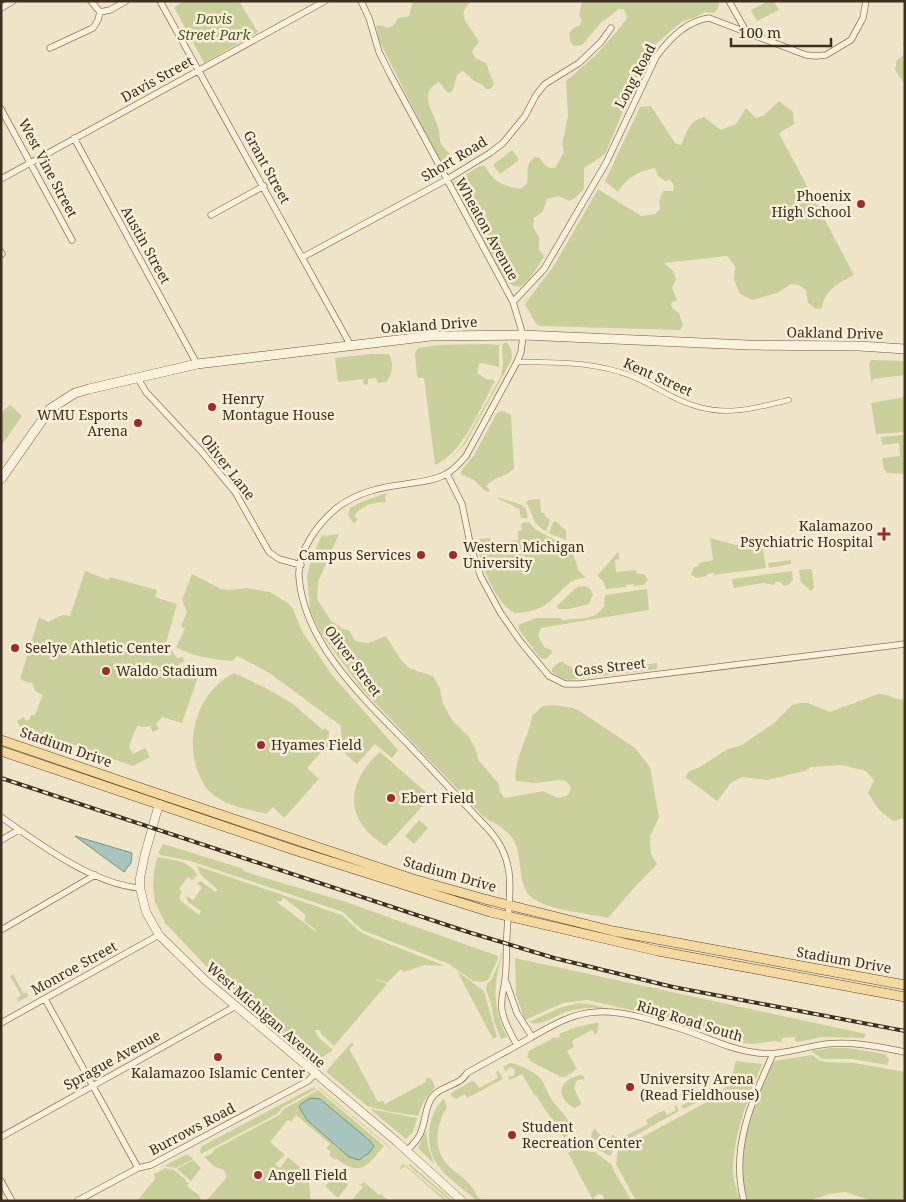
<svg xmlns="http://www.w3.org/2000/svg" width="906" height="1202" viewBox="0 0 906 1202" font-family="'Noto Serif',serif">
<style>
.green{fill:#c9cf9b;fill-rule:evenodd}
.water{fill:#a9c4bc;stroke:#6f938a}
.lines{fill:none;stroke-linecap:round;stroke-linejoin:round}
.pedestrian-casing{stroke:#8d765c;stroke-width:5.5}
.minor-casing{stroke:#8d765c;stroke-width:7}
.tertiary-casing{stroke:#8d765c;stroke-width:9}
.secondary-casing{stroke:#6f573f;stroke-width:10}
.primary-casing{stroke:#5b4430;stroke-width:10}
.pedestrian{stroke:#faf1dc;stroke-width:4.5}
.minor{stroke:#faf1dc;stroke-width:5.5}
.tertiary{stroke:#faf1dc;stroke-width:8}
.secondary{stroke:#faf1dc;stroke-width:9}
.primary{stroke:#f3d9a0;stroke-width:9}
.rail-casing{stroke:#3d2e20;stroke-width:4}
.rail{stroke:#f7eed8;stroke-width:2;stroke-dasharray:5.5;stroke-linecap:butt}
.poi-dot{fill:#9e2a2b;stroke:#f7eed8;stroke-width:2}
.labels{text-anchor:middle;stroke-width:5;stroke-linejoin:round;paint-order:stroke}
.park-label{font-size:14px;font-style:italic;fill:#4d5a26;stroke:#f7eed8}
.street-label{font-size:14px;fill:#3d2e20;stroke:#f7eed8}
.poi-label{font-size:14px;fill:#3d2e20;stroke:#f7eed8;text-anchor:start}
</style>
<rect width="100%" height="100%" fill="#f0e4c8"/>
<!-- green -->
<path class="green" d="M185,1H239L258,32L204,63L174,7Z
M413,1H472C453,17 471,25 479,42L472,51L475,58L486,63L494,84L490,89H486C482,82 477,84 472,79C469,76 467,74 463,71L457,75L453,90L450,93L447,92L439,82C416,94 435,113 439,130C440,135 439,140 442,145C447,152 453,155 456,164L452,168L448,169L440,162L379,40L376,26L380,25L387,28L393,26L398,18L409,16Z
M582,1H719C720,6 717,10 714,13L705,12L694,18L683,21L666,35L653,47L640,71L605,154L584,168V189L575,198L569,201L559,196L547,199L543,211L534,218L533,227L539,237V249L544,257C539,264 529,282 521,286C515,288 510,284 506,281L452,183L480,166H485C494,183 503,185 520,189L527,184C529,173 524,165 535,157L540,158C544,165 547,169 555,168L564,152L562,144L568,116L566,81L595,56L617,31L627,18L624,9H619L601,23L582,45L574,46L570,41L569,33L573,28L580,25L582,20L579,16Z
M768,1H774L779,10L757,21L751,10Z
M905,40V85L895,70L897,60L903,56L904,49L903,41Z
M779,101L793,112L794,124L779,133L854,275C839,283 825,289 822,308L816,309L808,303L806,290L799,285L791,284L777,293L752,300L740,294L734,280L735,266L727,256L664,263L673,271L676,279L672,288L677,300L671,303L672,308L679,313L683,325L680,330L540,326L536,324L525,304L555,264L598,189L641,216L655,214L660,209L659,201L663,191H673L674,185L670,180L665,181L658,176L655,168C638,172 628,176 618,192L605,181L640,107L651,106L675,143L681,145C688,132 687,122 704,117L721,130L736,124L746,108L756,118L763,116Z
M512,150L519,160L500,174L493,165Z
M504,343H507C512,349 513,355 511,361L465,444L451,459L464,443L501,376L503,363L502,347Z
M486,344L499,345V367L482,363L479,364L477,373L488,380L491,379L495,381C480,408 464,452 435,465L424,378H418L417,376L415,353L418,348L439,345Z
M371,354H389C394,364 393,374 386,382L378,383L376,378L368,379V384L364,385L363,379L338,382L335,358Z
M871,360L905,361V375L873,379L872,385L869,365Z
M905,397V432L876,434L871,403Z
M10,405L22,416L1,446V413Z
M503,411L511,415L514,469C505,477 494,477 486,486L490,490L488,492L484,490L474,480L461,474L462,470L474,455L497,413Z
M901,435H905V474L887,473L884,469L882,458L900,456L899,443L882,445L881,437Z
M387,493L385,498L386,502C375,503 363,503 354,516L358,519L354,524L348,515L350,508L361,502Z
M497,497L522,505L526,509L528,518H521L519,508H516L512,505L498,499Z
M540,499L541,513H544L545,516L550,520L546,531C530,523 535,515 526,503L528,500Z
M556,521L566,531V540L549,533L553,522Z
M529,522C539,538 562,537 572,553C575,557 576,563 578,568L577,569L586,578C568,577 559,596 545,605C538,610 524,613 515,613C497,606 479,562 477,543L480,539L490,538L491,543L518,540V531L522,530L521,523Z
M339,534L318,582L317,599L331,621L343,629L349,630L355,641L368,643L386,636L401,660L409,668L433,676L440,689L443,704L452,720L469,737L475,748L479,761L499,784L500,792L505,798L543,791L558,798L566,796L569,794L571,787L566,781L561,780L534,783L516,781C513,759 529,738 532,716L543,706L553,705L573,708L578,710L635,748L650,767L659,817L650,837L651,854L657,864L634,888L608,918C587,913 555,911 537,901C514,889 525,858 513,839C504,826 495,825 483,816L362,689L320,632L310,610L307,576L312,557L322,535L326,536Z
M710,538L736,545H762L766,568L714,575V573L707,574V576L697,578L691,575L694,567L699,566V563L713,560Z
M618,552L620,559L615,560L616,572L636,570L637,574H644L648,580L643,585L634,586V584L626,585V587L606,589L603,581L597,576Z
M791,560V564L769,568L768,563Z
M810,569L812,570L814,587L811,591L801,582L799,570Z
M85,571L108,580L110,577L157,590L155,597L177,604L165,647L172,651L177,658L183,657L184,662L178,664L179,668L199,674L182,723L162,717L156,724L159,729L153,732L150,726L145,727L137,726L129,746L133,754L145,748L150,757L133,766L30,730L28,727L22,730L17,721L24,717L26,721L30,719V716L35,714L43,695L35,691L32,682L29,683L20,679L39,617L48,622L62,615L70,616Z
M792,571L793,580L788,585L783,586L781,582H775V585L763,583L734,588L732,579Z
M192,574L221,589L229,590L247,588L270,592L288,603L293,609L302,631L332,675L398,750L392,758L375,744L357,764L342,751L341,726L268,672L237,656L232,661C213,659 193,657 176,647L185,629L181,626L187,612L182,600Z
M584,586L589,588L593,594L589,604L569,609H558L557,606L577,587Z
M647,589L649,610L541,628L538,636L545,648L552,650L551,654L546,659L540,658L518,628L520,624L536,618H561L562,620L586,618L596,615L604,607L605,595Z
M559,662H562L582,673L657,663V669L569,680L561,678L552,672V668Z
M234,673L268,689L293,704L323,730L325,728L329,732V747L326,750L324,749L307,768L319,779L284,818L273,807L266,814C248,809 224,806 210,792C204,786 201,779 198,772C184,736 199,691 234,673Z
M878,694C891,693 893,701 905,699V818L893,821L879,810L868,793L874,780L866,771L842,765L811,767L805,771L767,780L742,777L732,782L717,801L685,777L689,771L700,767L728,749L742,745L774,723L791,706L800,703H808L830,712Z
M380,752L428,794L429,799L386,846C344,821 345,783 380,752Z
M419,820L428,828L414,844L405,836Z
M163,844L241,868L246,872L346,902L498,956V959L488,980L481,982L473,981L449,964L362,930L343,912L190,861L161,855L158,853Z
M157,857C173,860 189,860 197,875L192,880L188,877L179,889L182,892L179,897L181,901L199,915L201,911L188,902L186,898L187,896L193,900L202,888L197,883L201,881L215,892L218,890L201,875L197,866L342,915L358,930L364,934L445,966L425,965L404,972L401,969L387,983L377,979L376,982L378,980L387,984L334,1046L321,1034L320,1030H315L318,1037L333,1050L321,1058H310L223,984L165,923L155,902L153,886L154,872ZM284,898L306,915L304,921L316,930L315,931L277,902L278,900L280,902Z
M501,953H502C502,961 498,968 497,976C493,997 497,1018 507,1037L501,1039L494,1021L491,1003L486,990L487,984L491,980L500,961Z
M515,958L866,1034L864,1038L822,1037L798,1042L795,1041V1037L782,1038L781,1041L783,1043L775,1041L753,1044L739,1043L698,1025L587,1000L563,1003L525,1020L516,995Z
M457,971L484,991L497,1037L493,1039Z
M13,974L23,993H27L29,996L18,1002L17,998L21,995L10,976Z
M579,1003L595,1005L612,1010C598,1007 584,1007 569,1011C556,1014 542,1028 529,1022L559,1008Z
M595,1023H599L597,1034H595L592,1030L572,1041L574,1047L567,1051L577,1069L565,1077H561L530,1061L529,1058H527L529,1051L555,1037L556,1038L560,1037L559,1034L577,1027Z
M352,1042L354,1045L349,1048L378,1102L383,1101L385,1104L426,1082V1078H431L435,1087L424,1101L418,1116L386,1111L367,1106L330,1075L327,1072L328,1069Z
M830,1048H847L885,1054L889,1059L888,1065L851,1059H822L811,1051Z
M812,1055L819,1060L826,1062L855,1063L905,1072V1201H872L845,1192L829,1194L809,1201H747C745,1191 741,1180 741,1170C739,1132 758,1094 774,1061Z
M736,1061L762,1064C748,1098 734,1133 733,1170C733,1180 737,1191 740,1201H636L616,1164L618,1150L716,1097L730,1083Z
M510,1063C519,1064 535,1072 541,1079C546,1085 547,1094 552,1100C559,1111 582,1127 564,1138C555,1122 545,1111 536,1095L535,1096L522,1074L510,1080L508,1076H514L515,1070L511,1067L507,1069L506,1072L503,1067Z
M498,1070L503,1079L467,1098L465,1094L456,1099L451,1096V1093L472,1081L475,1082L479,1088L498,1078L496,1072Z
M580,1075L583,1076L585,1079L577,1080L574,1088L581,1103L580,1105L574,1108C554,1096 559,1080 580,1075Z
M723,1083C714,1096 697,1102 683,1109L681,1106Z
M316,1086L320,1088L391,1148V1149Z
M314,1087L316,1089L283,1107L277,1114L201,1154L200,1150L202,1146Z
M318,1090L384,1146C367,1166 360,1178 336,1158L335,1160L329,1155L331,1152L326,1148L330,1144L296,1115L291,1122L288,1120L270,1142L285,1155L275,1164L280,1168L288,1157L301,1168V1176L309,1183L311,1201H206L227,1177L224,1170L215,1167L204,1157L211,1154L215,1149L279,1115L284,1109ZM320,1099L374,1146L364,1158C359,1158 352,1158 348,1156C339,1149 302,1116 299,1107Z
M444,1099L447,1107C437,1124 432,1147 447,1164C454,1172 464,1177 470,1185C475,1190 476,1196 482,1201H477C465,1190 449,1180 439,1167C424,1148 426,1115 444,1099Z
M676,1105L679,1111L627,1140L624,1139L625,1136L648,1124L646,1120L664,1110L667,1115L676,1110L674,1106Z
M370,1109L417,1118L413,1132L406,1139Z
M595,1128L603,1139H609L613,1135L617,1137V1140L615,1142L598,1141L591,1139L592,1132Z
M426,1131L428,1146L434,1164L418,1148Z
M572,1142L581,1143L589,1152H595L612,1165L614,1171L632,1201H604L603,1195L599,1194L595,1196L593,1200L568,1153L571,1151L567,1144Z
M597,1144L612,1146V1154L609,1156C605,1152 599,1152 595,1146Z
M185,1155L190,1156L193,1159L176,1168L164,1166Z
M193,1160L201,1168L191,1181L177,1169Z
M404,1164L448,1201H445L405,1166L400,1170L401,1165Z
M410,1164L453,1201H450L408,1165Z
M165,1168L174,1170L186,1180V1182L189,1183L187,1186L199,1195L201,1201H137L155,1179L154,1173H157Z
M340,1170L343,1175L348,1176L346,1181L348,1185L338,1198L325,1186Z
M364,1182L379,1195L381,1194L389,1201H351L363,1187L360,1185Z"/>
<!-- water -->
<path class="water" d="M75,836L132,853L131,863L124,872Z
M310,1098L320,1099L369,1140L374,1146L369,1153L359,1160L349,1157L307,1120L299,1107L301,1104Z"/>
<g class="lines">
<defs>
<path id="pedestrian" d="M517,362C550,362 588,362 620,372C638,377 654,387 671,396C716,419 742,411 789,400"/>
<path id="minor" d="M91,1L100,12L110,10L126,1
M160,1L351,346
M361,1L369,18L379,52L390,74L513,302L523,335L521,352L517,362L466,456C460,463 454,470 446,474C434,481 419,482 406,484C382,487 358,492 338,507C319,522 297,551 299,577C304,644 365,700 409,745C436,774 463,802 490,831C518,863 509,895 507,933C506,949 507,965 505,980C504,990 500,999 502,1010C504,1023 511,1034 517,1045
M729,1L746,31
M1,8L13,1
M50,48L93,28L98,20L100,12
M1,109L72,240
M74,138L197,364
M1,179L325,1
M211,215L264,186
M1,252L2,254
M303,257L446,180L490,153L503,143L525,116L536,95L545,84L579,63L601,42L611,28
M513,302L544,269L606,163L656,57C669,39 686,21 709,18L806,55L816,56L826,55L851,40L863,18L866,1
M137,377L146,392L201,451L235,492L269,552L279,559L301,565
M447,474L462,504L471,548L481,577L500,612L520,641L549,676L565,684H580L905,644
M1,817C38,843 94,885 140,888
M1,840L19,830
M1,930L95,875
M506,982L517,1013L532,1037
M45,999L138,1168
M1,1023L159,935
M1,1137L236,1006
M406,1151C413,1145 420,1138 422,1129C426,1118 425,1106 433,1096C442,1085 460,1086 467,1073C488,1061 509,1050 530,1038C551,1026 572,1013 597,1012C621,1010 652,1020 675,1027C703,1035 729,1050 758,1053C781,1056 803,1047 826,1044C852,1041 879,1047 905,1052
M1,1181L12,1201
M77,1201L138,1168L151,1165L308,1081L315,1074
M744,1201C730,1148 752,1101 773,1054"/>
<path id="tertiary" d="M159,804L145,854L140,878V888L146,912L159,935L205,980L396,1141L462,1201"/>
<path id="secondary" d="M1,479L50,409L75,393L89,389L197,364L431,336L523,335L748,345L859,346L905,349"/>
<path id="primary" d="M1,740L147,790L413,879L488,900L613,931L905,985
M1,751L294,850L490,912L658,951L905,997"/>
</defs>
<!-- pedestrian casing -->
<use href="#pedestrian" class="pedestrian-casing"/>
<!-- minor casing -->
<use href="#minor" class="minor-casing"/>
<!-- tertiary casing -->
<use href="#tertiary" class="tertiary-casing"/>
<!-- secondary casing -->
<use href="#secondary" class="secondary-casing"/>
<!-- primary casing -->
<use href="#primary" class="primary-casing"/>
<!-- pedestrian -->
<use href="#pedestrian" class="pedestrian"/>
<!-- minor -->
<use href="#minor" class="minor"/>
<!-- tertiary -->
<use href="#tertiary" class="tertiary"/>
<!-- secondary -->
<use href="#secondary" class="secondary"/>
<!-- primary -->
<use href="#primary" class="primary"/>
<defs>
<path id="rail" d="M1,778L468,932L554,958L673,987L905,1031"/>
</defs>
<!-- rail casing -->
<use href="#rail" class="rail-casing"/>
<!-- rail -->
<use href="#rail" class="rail"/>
</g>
<!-- markers -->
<g class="poi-dot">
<circle cx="861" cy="204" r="5"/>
<circle cx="212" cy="407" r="5"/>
<circle cx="138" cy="423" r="5"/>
<path d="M881.5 526.5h5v5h5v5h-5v5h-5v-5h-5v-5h5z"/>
<circle cx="421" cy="555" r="5"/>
<circle cx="453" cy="555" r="5"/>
<circle cx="15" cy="648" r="5"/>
<circle cx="106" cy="671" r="5"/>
<circle cx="261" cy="745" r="5"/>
<circle cx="391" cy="798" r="5"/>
<circle cx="218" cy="1057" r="5"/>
<circle cx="630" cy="1087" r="5"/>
<circle cx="512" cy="1135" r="5"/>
<circle cx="258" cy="1175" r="5"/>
</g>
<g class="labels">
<!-- park labels -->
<g class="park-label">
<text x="214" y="24">Davis<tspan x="214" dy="16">Street Park</tspan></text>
</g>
<!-- street labels -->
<g class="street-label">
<text transform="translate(635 76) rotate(-62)" y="5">Long Road</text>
<text transform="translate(157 79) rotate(-29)" y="5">Davis Street</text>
<text transform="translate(454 159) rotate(-31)" y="5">Short Road</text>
<text transform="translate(267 167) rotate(61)" y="5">Grant Street</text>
<text transform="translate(48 168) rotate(62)" y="5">West Vine Street</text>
<text transform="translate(487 229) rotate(61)" y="5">Wheaton Avenue</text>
<text transform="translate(146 245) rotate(61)" y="5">Austin Street</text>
<text transform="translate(429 325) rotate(-4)" y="5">Oakland Drive</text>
<text transform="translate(835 333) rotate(1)" y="5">Oakland Drive</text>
<text transform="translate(658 377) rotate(24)" y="5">Kent Street</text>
<text transform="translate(228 467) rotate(52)" y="5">Oliver Lane</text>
<text transform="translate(353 661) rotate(53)" y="5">Oliver Street</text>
<text transform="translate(610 667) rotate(-7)" y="5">Cass Street</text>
<text transform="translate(66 747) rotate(19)" y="5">Stadium Drive</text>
<text transform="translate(450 874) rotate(16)" y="5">Stadium Drive</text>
<text transform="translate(844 960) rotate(10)" y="5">Stadium Drive</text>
<text transform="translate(74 968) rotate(-29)" y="5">Monroe Street</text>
<text transform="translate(266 1015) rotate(41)" y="5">West Michigan Avenue</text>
<text transform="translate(690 1021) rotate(17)" y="5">Ring Road South</text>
<text transform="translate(112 1060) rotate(-29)" y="5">Sprague Avenue</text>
<text transform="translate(192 1129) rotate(-28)" y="5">Burrows Road</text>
</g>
<!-- poi labels -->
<g class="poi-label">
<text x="851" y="201" text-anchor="end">Phoenix<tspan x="851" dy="16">High School</tspan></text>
<text x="222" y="404">Henry<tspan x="222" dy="16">Montague House</tspan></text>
<text x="128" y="420" text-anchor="end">WMU Esports<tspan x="128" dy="16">Arena</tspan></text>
<text x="873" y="531" text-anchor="end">Kalamazoo<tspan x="873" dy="16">Psychiatric Hospital</tspan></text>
<text x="463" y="552">Western Michigan<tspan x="463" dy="16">University</tspan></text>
<text x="411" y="560" text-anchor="end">Campus Services</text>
<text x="25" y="653">Seelye Athletic Center</text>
<text x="116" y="676">Waldo Stadium</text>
<text x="271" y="750">Hyames Field</text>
<text x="401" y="803">Ebert Field</text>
<text x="218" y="1078" text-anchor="middle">Kalamazoo Islamic Center</text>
<text x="640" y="1084">University Arena<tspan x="640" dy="16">(Read Fieldhouse)</tspan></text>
<text x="522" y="1132">Student<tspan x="522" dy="16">Recreation Center</tspan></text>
<text x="268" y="1180">Angell Field</text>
</g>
</g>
<!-- border -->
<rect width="906" height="1202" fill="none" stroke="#3d2e20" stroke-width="5"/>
<!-- scale -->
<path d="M731 38v8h100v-8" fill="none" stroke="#3d2e20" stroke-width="2.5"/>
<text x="738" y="38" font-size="15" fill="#3d2e20" stroke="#f7eed8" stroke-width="4" paint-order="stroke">100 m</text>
</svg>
